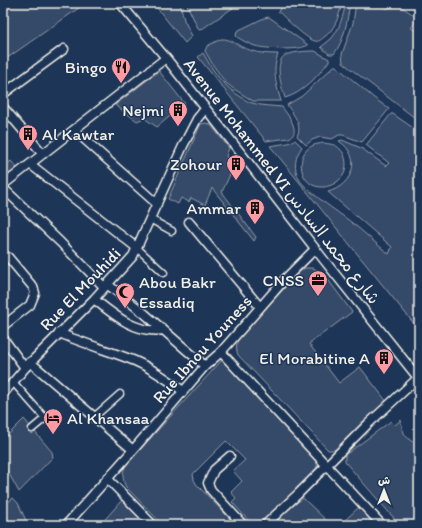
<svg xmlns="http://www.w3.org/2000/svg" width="422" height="528" viewBox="0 0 422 528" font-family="Itim,'Playpen Sans Arabic',sans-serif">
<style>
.green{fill:#354a67;stroke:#949ea8}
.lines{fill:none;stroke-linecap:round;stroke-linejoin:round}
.pedestrian-casing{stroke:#f4f1e8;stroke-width:9}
.minor-casing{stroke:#f4f1e8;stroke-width:11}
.pedestrian{stroke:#1d3557;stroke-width:6}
.minor{stroke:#1d3557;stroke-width:8}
.labels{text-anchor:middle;stroke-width:3;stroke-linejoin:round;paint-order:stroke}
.poi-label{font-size:17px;fill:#f4f1e8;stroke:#1d3557;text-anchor:end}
.street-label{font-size:17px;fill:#f4f1e8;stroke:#1d3557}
</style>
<rect width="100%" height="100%" fill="#1d3557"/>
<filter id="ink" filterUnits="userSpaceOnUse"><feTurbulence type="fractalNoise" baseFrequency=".025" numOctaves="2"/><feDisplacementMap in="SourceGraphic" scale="8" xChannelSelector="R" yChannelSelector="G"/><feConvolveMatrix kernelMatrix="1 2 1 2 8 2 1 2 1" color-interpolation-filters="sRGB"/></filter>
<g filter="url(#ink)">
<!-- green -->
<path class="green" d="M3,3H86L3,61Z
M153,3H180L184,20L192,36L185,43Z
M186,3H240L202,29L199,30Z
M290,3H342C339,16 335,30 323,38C321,40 318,42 315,41C306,39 285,18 278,11L281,8Z
M346,3H350C347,21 345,39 334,54H329L321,47C324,44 328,42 331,39C340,29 343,15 346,3Z
M356,3H383L385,9L399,5L418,18L411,28L419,33V121L343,63L342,54L353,23Z
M269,17L308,45C299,51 266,49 255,46C249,44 241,40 236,36L237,31L264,18Z
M221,39C231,38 237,46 247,49C256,53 267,54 278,54C272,70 276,85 281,101H253L234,89L226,83L213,65L205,51L207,46Z
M315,51L329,59V61C318,76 303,93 285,98C282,88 274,64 284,56C290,52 308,51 315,51Z
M203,53C213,71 223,86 241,97C244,99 248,102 252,103C261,106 273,106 282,107C287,114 302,132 289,138L266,141L198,57Z
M334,66H336L374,98L389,109L362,142L343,135H339L332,139L320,137L312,140L306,145L297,136C303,125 293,114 287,105L302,96Z
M159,71L185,104L157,127L144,118L137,121L115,105Z
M391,114H393L419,132V330L270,146L288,143L295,140L302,147C295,156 293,168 299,179C306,191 338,212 351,222C364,232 376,244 389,254L392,247L328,192C353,185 363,157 339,141L342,140L361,148L386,166L389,163L366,145Z
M205,123L210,124L229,148L226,156L234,168L232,170L222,192L256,237L254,241L212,188L205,205L191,198L189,202L181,198L178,204L168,199L199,128L201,124Z
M323,143C329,144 336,144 340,149C347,155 348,170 342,177C337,183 331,186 324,187C299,189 293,153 314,145C316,144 320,144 323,143Z
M11,161L19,170L3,182V167Z
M305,268H313L324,274L352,312L309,344L339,383L360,367L387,402L336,450H328L238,355C236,349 236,345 238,339L299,272Z
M223,359L317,460V467L315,472L263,522H252L249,521L232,502L236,498L231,492L242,481L233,471L245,460L226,441L193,474L194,480L197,485L236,525H163L126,487C122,480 122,472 126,465Z
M24,419L52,452L53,457L19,492L3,463V440Z
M401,420C403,436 406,438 419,446V525H396L393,517L345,462V455L391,421L395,425Z
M13,498L18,503L28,525H3V506Z
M303,498L331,525H278V518Z
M123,499L148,525H100Z
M361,505L379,525H340Z"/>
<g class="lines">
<defs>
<path id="pedestrian" d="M150,219L172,231
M137,248L164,273
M13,382L44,417V419L32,429
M94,417L120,394"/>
<path id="minor" d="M120,3L166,58L251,166L324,260L419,379
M3,94L64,49
M3,107L43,154
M74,130L157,204
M30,164L137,248
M3,185L166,58
M3,188L60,242L104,287
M189,222L260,307
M3,255L8,257L33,287L35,293L30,305L3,326
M107,284L145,314L205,366
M94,299C114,315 136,334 163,330
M59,333C83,343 106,350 130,359C149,366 167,379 183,391
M3,338L25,368
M221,352L382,525
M30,362L133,450
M3,394L25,368L94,299L133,256L183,146L197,119L205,109
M230,456L214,470L208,483L211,490L243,525
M107,478L153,525
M66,525L133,450L205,366L221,352L285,279L315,249
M265,525L298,494L368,424L418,378"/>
</defs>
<!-- pedestrian casing -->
<use href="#pedestrian" class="pedestrian-casing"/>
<!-- minor casing -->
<use href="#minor" class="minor-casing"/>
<!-- pedestrian -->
<use href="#pedestrian" class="pedestrian"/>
<!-- minor -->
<use href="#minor" class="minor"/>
</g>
</g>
<!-- icons -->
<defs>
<symbol id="restaurant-pin" viewBox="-11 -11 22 30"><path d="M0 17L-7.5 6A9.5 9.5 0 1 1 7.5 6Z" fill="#ff9aa2" stroke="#1d3557"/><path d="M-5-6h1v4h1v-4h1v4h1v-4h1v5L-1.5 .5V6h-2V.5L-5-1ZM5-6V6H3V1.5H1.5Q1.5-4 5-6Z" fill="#111"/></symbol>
<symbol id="building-pin" viewBox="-11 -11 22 30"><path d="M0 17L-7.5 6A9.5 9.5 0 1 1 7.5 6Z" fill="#ff9aa2" stroke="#1d3557"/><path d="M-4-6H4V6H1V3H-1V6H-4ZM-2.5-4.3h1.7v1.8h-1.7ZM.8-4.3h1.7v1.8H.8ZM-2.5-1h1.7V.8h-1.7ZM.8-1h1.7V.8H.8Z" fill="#111"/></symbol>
<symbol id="office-pin" viewBox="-11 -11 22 30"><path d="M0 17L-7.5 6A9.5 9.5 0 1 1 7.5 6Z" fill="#ff9aa2" stroke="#1d3557"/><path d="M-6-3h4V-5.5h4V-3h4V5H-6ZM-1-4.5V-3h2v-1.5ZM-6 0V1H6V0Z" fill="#111"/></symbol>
<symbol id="mosque-pin" viewBox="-11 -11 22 30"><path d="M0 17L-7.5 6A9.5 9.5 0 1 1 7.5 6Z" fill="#ff9aa2" stroke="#1d3557"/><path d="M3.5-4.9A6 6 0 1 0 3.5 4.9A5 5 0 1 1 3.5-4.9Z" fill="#111"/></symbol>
<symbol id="hotel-pin" viewBox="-11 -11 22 30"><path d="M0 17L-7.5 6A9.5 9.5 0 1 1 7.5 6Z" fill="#ff9aa2" stroke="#1d3557"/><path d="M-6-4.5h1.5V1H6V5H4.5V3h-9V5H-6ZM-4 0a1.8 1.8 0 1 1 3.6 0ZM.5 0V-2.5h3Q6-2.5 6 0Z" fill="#111"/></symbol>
</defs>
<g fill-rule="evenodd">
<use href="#restaurant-pin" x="110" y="56" width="22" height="30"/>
<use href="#building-pin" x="167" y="99" width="22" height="30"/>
<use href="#building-pin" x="17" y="123" width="22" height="30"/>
<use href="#building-pin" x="225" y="153" width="22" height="30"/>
<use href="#building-pin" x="244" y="197" width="22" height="30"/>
<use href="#office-pin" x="307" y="269" width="22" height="30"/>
<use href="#mosque-pin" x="114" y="281" width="22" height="30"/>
<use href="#building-pin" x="373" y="347" width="22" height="30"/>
<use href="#hotel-pin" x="42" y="407" width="22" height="30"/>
</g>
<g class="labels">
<!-- poi labels -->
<g class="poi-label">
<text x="107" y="73">Bingo</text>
<text x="164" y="116">Nejmi</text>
<text x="42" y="140" text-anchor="start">Al Kawtar</text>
<text x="222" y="170">Zohour</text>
<text x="241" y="214">Ammar</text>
<text x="304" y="286">CNSS</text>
<text x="139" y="288" text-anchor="start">Abou Bakr<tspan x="139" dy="20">Essadiq</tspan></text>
<text x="370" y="364">El Morabitine A</text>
<text x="67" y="424" text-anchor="start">Al Khansaa</text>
</g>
<!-- street labels -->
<g class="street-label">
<text transform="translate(282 181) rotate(52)" y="6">Avenue Mohammed VI شارع محمد السادس</text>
<text transform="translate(80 289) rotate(-46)" y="6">Rue El Mouhidi</text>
<text transform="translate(202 349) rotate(-48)" y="6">Rue Ibnou Youness</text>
</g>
</g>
<!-- margin -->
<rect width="422" height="528" fill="none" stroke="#1d3557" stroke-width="16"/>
<rect x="8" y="8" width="406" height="512" fill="none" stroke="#f4f1e8" stroke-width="1.5" filter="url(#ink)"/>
<!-- north arrow -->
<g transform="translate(384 490)" stroke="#1d3557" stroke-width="3" paint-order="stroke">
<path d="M0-3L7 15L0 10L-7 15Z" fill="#f4f1e8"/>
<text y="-6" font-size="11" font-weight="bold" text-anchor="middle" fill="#f4f1e8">ش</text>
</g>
</svg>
